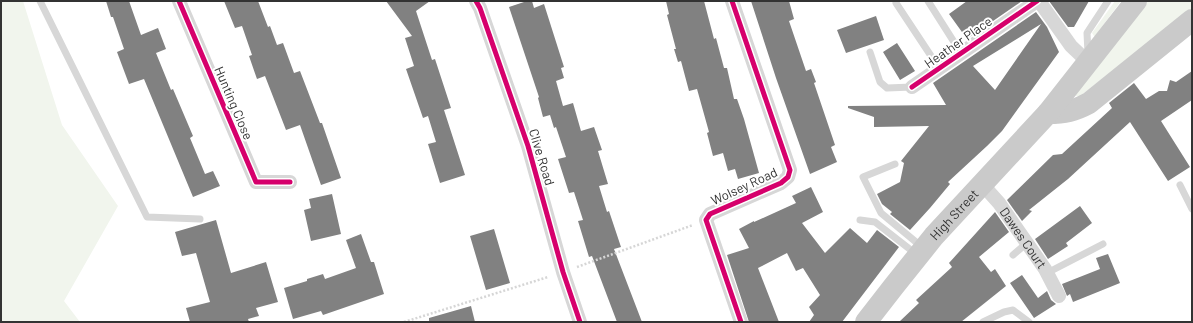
<svg xmlns="http://www.w3.org/2000/svg" width="1193" height="323" viewBox="0 0 1193 323" font-family="Barlow,sans-serif">
<style>
.green{fill:#f1f5ed}
.building{fill:#818181;fill-rule:evenodd}
.lines{fill:none;stroke-linecap:round;stroke-linejoin:round}
.path{stroke:#d6d6d6;stroke-width:2.5;stroke-dasharray:2 2;stroke-linecap:butt}
.lane{stroke:#d7d7d7;stroke-width:7}
.street{stroke:#d7d7d7;stroke-width:14}
.primary{stroke:#cacaca;stroke-width:22}
.cycleway-casing{stroke:#fff;stroke-width:8}
.cycleway{stroke:#d6006c;stroke-width:5}
.labels{text-anchor:middle;stroke-width:4;stroke-linejoin:round;paint-order:stroke}
.street-label{font-size:13px;fill:#333;stroke:#fff}
</style>
<rect width="100%" height="100%" fill="#fff"/>
<!-- green -->
<path class="green" d="M1,1H23L62,125L118,206L64,301L80,322H1Z
M1115,1H1121L1095,36H1094L1092,33Z
M1146,1H1192V9L1080,96H1076L1075,94Z"/>
<!-- building -->
<path class="building" d="M106,1H129L141,35L158,28L166,49L156,53L171,90L173,89L193,136L190,138L205,174L213,171L220,186L193,197L144,79L129,84L117,52L124,49L113,17H111Z
M224,1H258L268,27L270,26L277,45L283,43L294,73L300,71L320,123H322L341,178L321,185L300,125L286,130L265,76L257,79L249,56L252,55L242,26L235,28Z
M386,1H430L416,11L432,60L435,59L451,108L444,110L465,175L440,183L428,144L436,142L428,116L423,118L406,69L414,66L405,38L412,36Z
M527,1H532L534,8L544,4L564,67L561,68L564,78L556,81L563,106L573,103L581,131L594,127L602,150L598,151L608,184L599,186L607,212L609,211L621,247L614,249L642,322H617L592,256L589,257L578,221L583,220L574,192L569,193L558,159L566,157L556,127L554,128L550,115L543,117L538,98L539,97L509,7Z
M666,1H704L714,39L716,38L724,68H727L734,99H737L744,119L759,173L738,179L735,169L728,171L723,153L713,156L707,133L709,132L697,89L689,91L681,61L678,62L674,49H676L667,15L669,14Z
M751,1H789L794,19L789,21L806,71L811,69L816,82L814,83L835,145L831,147L837,162L810,174L776,78Z
M967,1H1022L967,39L949,14Z
M1049,1H1089L1074,27H1068Z
M1036,12L1047,27L1059,52L1002,131L987,146L948,182L950,184L930,208L910,230L890,214L892,212L882,204L877,194L900,182L904,163L901,161L929,126L874,127V117L848,108V106L946,105L933,83ZM1041,24L995,90L973,66Z
M876,16L884,40L846,53L837,30Z
M897,43L915,71L900,80L883,52Z
M1192,71V100L1161,121L1190,167L1168,181L1130,122L1068,179L1029,210L1032,211L1022,221L1007,200L1053,155L1062,154L1112,108L1109,103L1134,83L1146,99L1159,91H1167L1170,80L1176,82Z
M811,187L823,212L802,223L825,253L850,228L867,243L877,230L899,247L842,322H809L814,315L809,307L820,295L803,268L796,271L787,253L758,268L779,322H749L727,255L749,248L739,229L754,221V222L796,203L792,196Z
M332,194L341,234L311,241L304,210L311,208L309,199Z
M1080,206L1092,223L1066,243L1068,246L1048,259L1035,239Z
M995,212L1009,232L979,257L991,272L995,269L1006,286L961,322H899L919,303L916,300L952,267L949,263Z
M216,220L231,273L266,262L278,302L256,308L259,316L248,319L249,322H190L186,308L210,302L196,253L182,256L175,232Z
M494,229L510,283L486,290L470,236Z
M361,234L371,262H374L384,294L323,315L321,311L293,319L284,288L307,281V279L323,274L325,279L356,268L346,240Z
M1108,254L1120,283L1073,302L1070,294L1067,296L1062,284L1100,269L1096,258Z
M1022,275L1038,298L1047,291L1051,300L1056,304L1034,318L1010,283Z
M471,306L475,322H429V318Z"/>
<g class="lines">
<!-- path -->
<path class="path" d="M577,267L693,225
M404,322L548,277"/>
<!-- lane -->
<path class="lane" d="M40,1L147,217L200,219
M928,1L961,53
M896,3L939,68
M870,52L880,82L887,88L912,87
M1088,53L1087,33L1108,1
M895,164L863,177L881,213L922,247
M1180,185L1192,209
M860,220L875,222L916,254
M1013,255L1027,243
M1047,273L1103,244
M983,322L1004,312L1013,310L1029,322"/>
<!-- street -->
<g class="street">
<path d="M179,1L256,182H290"/>
<path d="M476,1L480,8L528,146L563,272L580,322"/>
<path d="M732,1L790,170L788,177L781,183L710,214L706,220L741,322"/>
<path d="M1039,1L1071,46L1089,63"/>
<path d="M912,87L1037,1"/>
<path id="s1" d="M982,184L999,203L1045,269L1059,296"/>
</g>
<!-- primary -->
<g class="primary">
<path d="M1048,113C1065,113 1074,111 1089,103L1192,20"/>
<path id="s2" d="M866,322L894,286L934,236L1048,113L1136,1"/>
</g>
<defs>
<path id="cycleway" d="M179,1L256,182H290
M476,1L480,8L528,146L563,272L580,322
M732,1L790,170L788,177L781,183L710,214L706,220L741,322
M912,87L1037,1"/>
</defs>
<!-- cycleway casing -->
<use href="#cycleway" class="cycleway-casing"/>
<!-- cycleway -->
<use href="#cycleway" class="cycleway"/>
</g>
<g class="labels">
<!-- street labels -->
<g class="street-label">
<text transform="translate(958 42) rotate(-35)" y="5">Heather Place</text>
<text transform="translate(234 103) rotate(67)" y="5">Hunting Close</text>
<text transform="translate(542 157) rotate(73)" y="5">Clive Road</text>
<text transform="translate(744 186) rotate(-25)" y="5">Wolsey Road</text>
<text dy="5" stroke="none"><textPath href="#s2" startOffset="139">High Street</textPath></text>
<text dy="5" stroke="none"><textPath href="#s1" startOffset="68">Dawes Court</textPath></text>
</g>
</g>
<!-- border -->
<rect width="1193" height="323" fill="none" stroke="#333333" stroke-width="4"/>
</svg>
